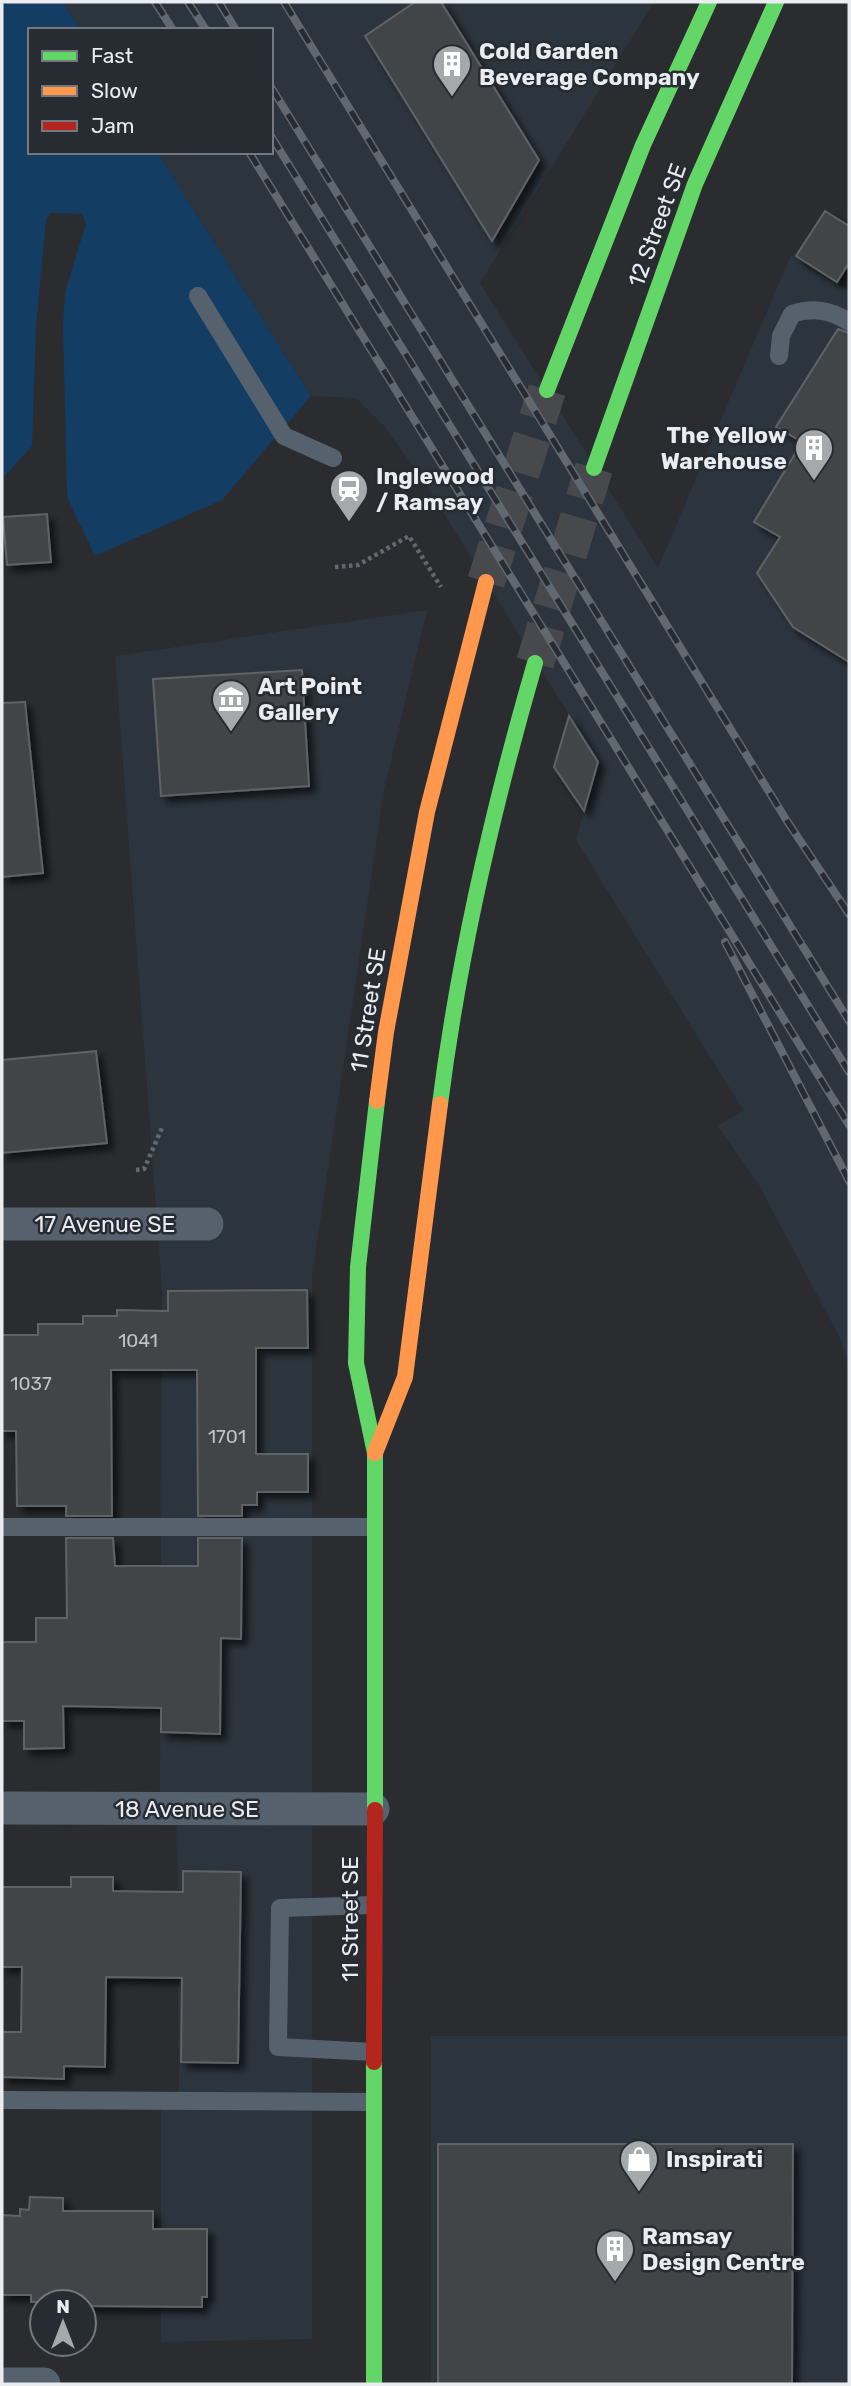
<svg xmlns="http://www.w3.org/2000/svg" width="851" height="2386" viewBox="0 0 851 2386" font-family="Rubik,sans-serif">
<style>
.built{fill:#2c353e}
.green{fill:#133d63}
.building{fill:#434547;stroke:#606265;stroke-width:2;filter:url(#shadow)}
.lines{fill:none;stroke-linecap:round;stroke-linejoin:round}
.secondary-tunnel{stroke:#47494c;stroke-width:38;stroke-dasharray:38 19;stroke-linecap:butt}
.path{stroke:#626971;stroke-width:4.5;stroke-dasharray:3.5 3.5;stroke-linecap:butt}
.lane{stroke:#55626e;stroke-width:18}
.street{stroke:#55626e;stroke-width:33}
.fast{stroke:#63d668;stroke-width:16}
.slow{stroke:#ff974d;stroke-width:16}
.jam{stroke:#b3261e;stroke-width:16}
.rail-casing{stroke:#61686f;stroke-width:8}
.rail{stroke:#272c32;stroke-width:5;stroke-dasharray:16;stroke-linecap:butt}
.labels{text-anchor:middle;stroke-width:5;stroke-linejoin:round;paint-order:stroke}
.number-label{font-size:19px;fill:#c0c2c6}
.poi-label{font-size:23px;font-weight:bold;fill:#e9ecf0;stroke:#272c32;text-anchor:start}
.street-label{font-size:23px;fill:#e9ecf0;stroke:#272c32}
</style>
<defs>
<filter id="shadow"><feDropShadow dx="6" dy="6" stdDeviation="3.5" flood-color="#0009"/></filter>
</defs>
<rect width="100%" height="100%" fill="#2a2c2f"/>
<!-- built -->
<path class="built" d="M63,2H654L480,283L658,568L791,255L849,292V1366L840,1338L759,1185L718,1126L743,1110L576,840L598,761L423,480L385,427L356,398L311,396L157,152H271V30H80Z
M427,610L384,790L312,1277V2339L161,2342V2098L179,2097L177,1809L160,1808L162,1289L115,656Z
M431,2036H849V2384H431Z"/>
<!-- green -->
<path class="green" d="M2,2H63L80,30H30V152H157L311,396L222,500L95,556L67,497L63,325L65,292L86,224L82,214L50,213L46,220L36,327L32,446L2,479Z"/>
<!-- building -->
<path class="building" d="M415,2H441L539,160L492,241L365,36Z
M825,211L849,226V263L837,282L796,256Z
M838,329L849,333V662L793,627L757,573L780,537L754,522L802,442L776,427Z
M47,514L51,562L7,565L3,517Z
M302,670L309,786L161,796L153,679Z
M25,702L43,873L2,877V703Z
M569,716L598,762L584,811L554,767Z
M96,1051L107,1143L2,1153V1060Z
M307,1290L308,1348H256V1454H308V1492H257V1505H242V1516H198L197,1370H111L112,1516H66V1506H17L16,1431H2V1335H38V1324H83V1316H117V1310L168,1311V1291Z
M66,1538H113L115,1566H198V1538H242L241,1639L221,1638L220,1734L161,1732V1708L63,1706L64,1748L24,1749V1721H2V1642H36V1618H67Z
M183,1871L241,1872L238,2063L181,2062L182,1978L106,1977L105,2067L64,2066V2079L2,2077V2032H21L22,1967H2V1887H71V1877H113V1891L183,1892Z
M438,2144H793L792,2384H438Z
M30,2197L63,2198V2211H153V2229H207V2297H202V2307L84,2306V2302H31V2295H2V2215L20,2216V2209L29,2210Z"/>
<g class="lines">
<!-- secondary-tunnel -->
<path class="secondary-tunnel" d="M486,582L547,390
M535,663L594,468"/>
<!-- path -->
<path class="path" d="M335,567L358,565L409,536L441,587
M136,1170L144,1169L162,1128"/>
<!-- lane -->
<path class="lane" d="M198,296L284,436L333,458
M779,356L781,336L792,314C814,307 830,310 849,322
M2,1527H374
M373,1905L280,1908L278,2047L373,2052
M2,2100L373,2102"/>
<!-- street -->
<path class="street" d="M2,1224H207
M2,1808L373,1809
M2,2384H44"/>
<!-- fast -->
<path class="fast" d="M547,390L643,145L709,2
M594,468L695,184L776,2
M440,1104C459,954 493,808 535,663
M375,1810V1453L356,1363L358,1267L377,1101
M374,2384V2062"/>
<!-- slow -->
<path class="slow" d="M377,1101L386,1032L427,812L486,582
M375,1453L405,1377L440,1104"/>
<!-- jam -->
<path class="jam" d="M374,2062L375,1810"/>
<defs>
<path id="rail" d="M155,2L173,30
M188,2L206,30
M219,2L236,30
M284,2L787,821L849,914
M271,87L849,1021
M271,136L849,1072
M249,152L849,1125
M725,942L849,1181"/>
</defs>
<!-- rail casing -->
<use href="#rail" class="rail-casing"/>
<!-- rail -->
<use href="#rail" class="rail"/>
</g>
<!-- icons -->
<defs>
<symbol id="building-pin" viewBox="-11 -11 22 30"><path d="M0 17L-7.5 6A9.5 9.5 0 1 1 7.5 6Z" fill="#a6a9ac" stroke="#272c32"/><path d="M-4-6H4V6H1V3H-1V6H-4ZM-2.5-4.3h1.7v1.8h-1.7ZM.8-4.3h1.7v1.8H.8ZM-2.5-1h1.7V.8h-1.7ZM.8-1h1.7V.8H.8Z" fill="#fff"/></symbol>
<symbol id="station-pin" viewBox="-11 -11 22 30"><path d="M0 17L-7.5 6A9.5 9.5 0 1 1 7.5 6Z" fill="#a6a9ac" stroke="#272c32"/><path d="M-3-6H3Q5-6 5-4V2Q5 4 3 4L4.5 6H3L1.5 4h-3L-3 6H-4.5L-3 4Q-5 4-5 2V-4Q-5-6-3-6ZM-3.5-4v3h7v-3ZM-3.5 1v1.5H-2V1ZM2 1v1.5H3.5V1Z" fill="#fff"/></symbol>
<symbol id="museum-pin" viewBox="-11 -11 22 30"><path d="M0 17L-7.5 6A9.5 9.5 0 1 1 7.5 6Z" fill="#a6a9ac" stroke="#272c32"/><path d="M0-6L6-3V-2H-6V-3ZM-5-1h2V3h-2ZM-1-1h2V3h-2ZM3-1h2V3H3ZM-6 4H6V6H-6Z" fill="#fff"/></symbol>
<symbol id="shop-pin" viewBox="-11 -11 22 30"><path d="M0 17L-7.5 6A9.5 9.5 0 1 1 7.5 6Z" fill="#a6a9ac" stroke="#272c32"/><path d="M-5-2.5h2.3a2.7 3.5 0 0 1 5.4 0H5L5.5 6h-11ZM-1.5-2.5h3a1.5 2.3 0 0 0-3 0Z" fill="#fff"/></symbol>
</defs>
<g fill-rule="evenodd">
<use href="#building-pin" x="430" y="42" width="44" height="60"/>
<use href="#building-pin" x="792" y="426" width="44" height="60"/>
<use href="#station-pin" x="327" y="467" width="44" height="60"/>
<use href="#museum-pin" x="209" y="677" width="44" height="60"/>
<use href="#shop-pin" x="617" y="2137" width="44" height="60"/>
<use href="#building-pin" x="593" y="2227" width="44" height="60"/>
</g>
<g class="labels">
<!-- number labels -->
<g class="number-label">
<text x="138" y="1347">1041</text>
<text x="31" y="1390">1037</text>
<text x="227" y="1443">1701</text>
</g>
<!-- poi labels -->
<g class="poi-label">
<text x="479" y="59">Cold Garden<tspan x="479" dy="26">Beverage Company</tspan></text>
<text x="787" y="443" text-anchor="end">The Yellow<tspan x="787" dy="26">Warehouse</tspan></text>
<text x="376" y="484">Inglewood<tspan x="376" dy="26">/ Ramsay</tspan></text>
<text x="258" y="694">Art Point<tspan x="258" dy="26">Gallery</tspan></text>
<text x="666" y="2167">Inspirati</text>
<text x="642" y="2244">Ramsay<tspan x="642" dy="26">Design Centre</tspan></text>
</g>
<!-- street labels -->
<g class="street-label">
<text transform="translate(657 225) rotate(-70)" y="8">12 Street SE</text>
<text transform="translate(368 1010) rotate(-81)" y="8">11 Street SE</text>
<text x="105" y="1232">17 Avenue SE</text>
<text x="187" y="1817">18 Avenue SE</text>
<text transform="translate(350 1919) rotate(-90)" y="8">11 Street SE</text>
</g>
</g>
<!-- border -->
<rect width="851" height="2386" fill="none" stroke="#e9ecf0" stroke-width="7"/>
<!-- legend -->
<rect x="28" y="28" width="245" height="126" fill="#272c32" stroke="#75797e" stroke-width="2"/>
<rect x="42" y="51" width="35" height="10" fill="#63d668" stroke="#75797e" stroke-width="2"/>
<text x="91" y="63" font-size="21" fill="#e9ecf0">Fast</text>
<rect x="42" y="86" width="35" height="10" fill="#ff974d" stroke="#75797e" stroke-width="2"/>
<text x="91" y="98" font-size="21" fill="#e9ecf0">Slow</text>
<rect x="42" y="121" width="35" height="10" fill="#b3261e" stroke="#75797e" stroke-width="2"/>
<text x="91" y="133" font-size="21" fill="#e9ecf0">Jam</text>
<!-- north arrow -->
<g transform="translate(63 2323)"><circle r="33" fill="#272c32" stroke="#75797e" stroke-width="2"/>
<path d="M0-5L12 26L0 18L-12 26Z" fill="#a6a9ac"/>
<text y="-10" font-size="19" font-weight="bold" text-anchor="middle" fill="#e9ecf0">N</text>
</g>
</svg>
